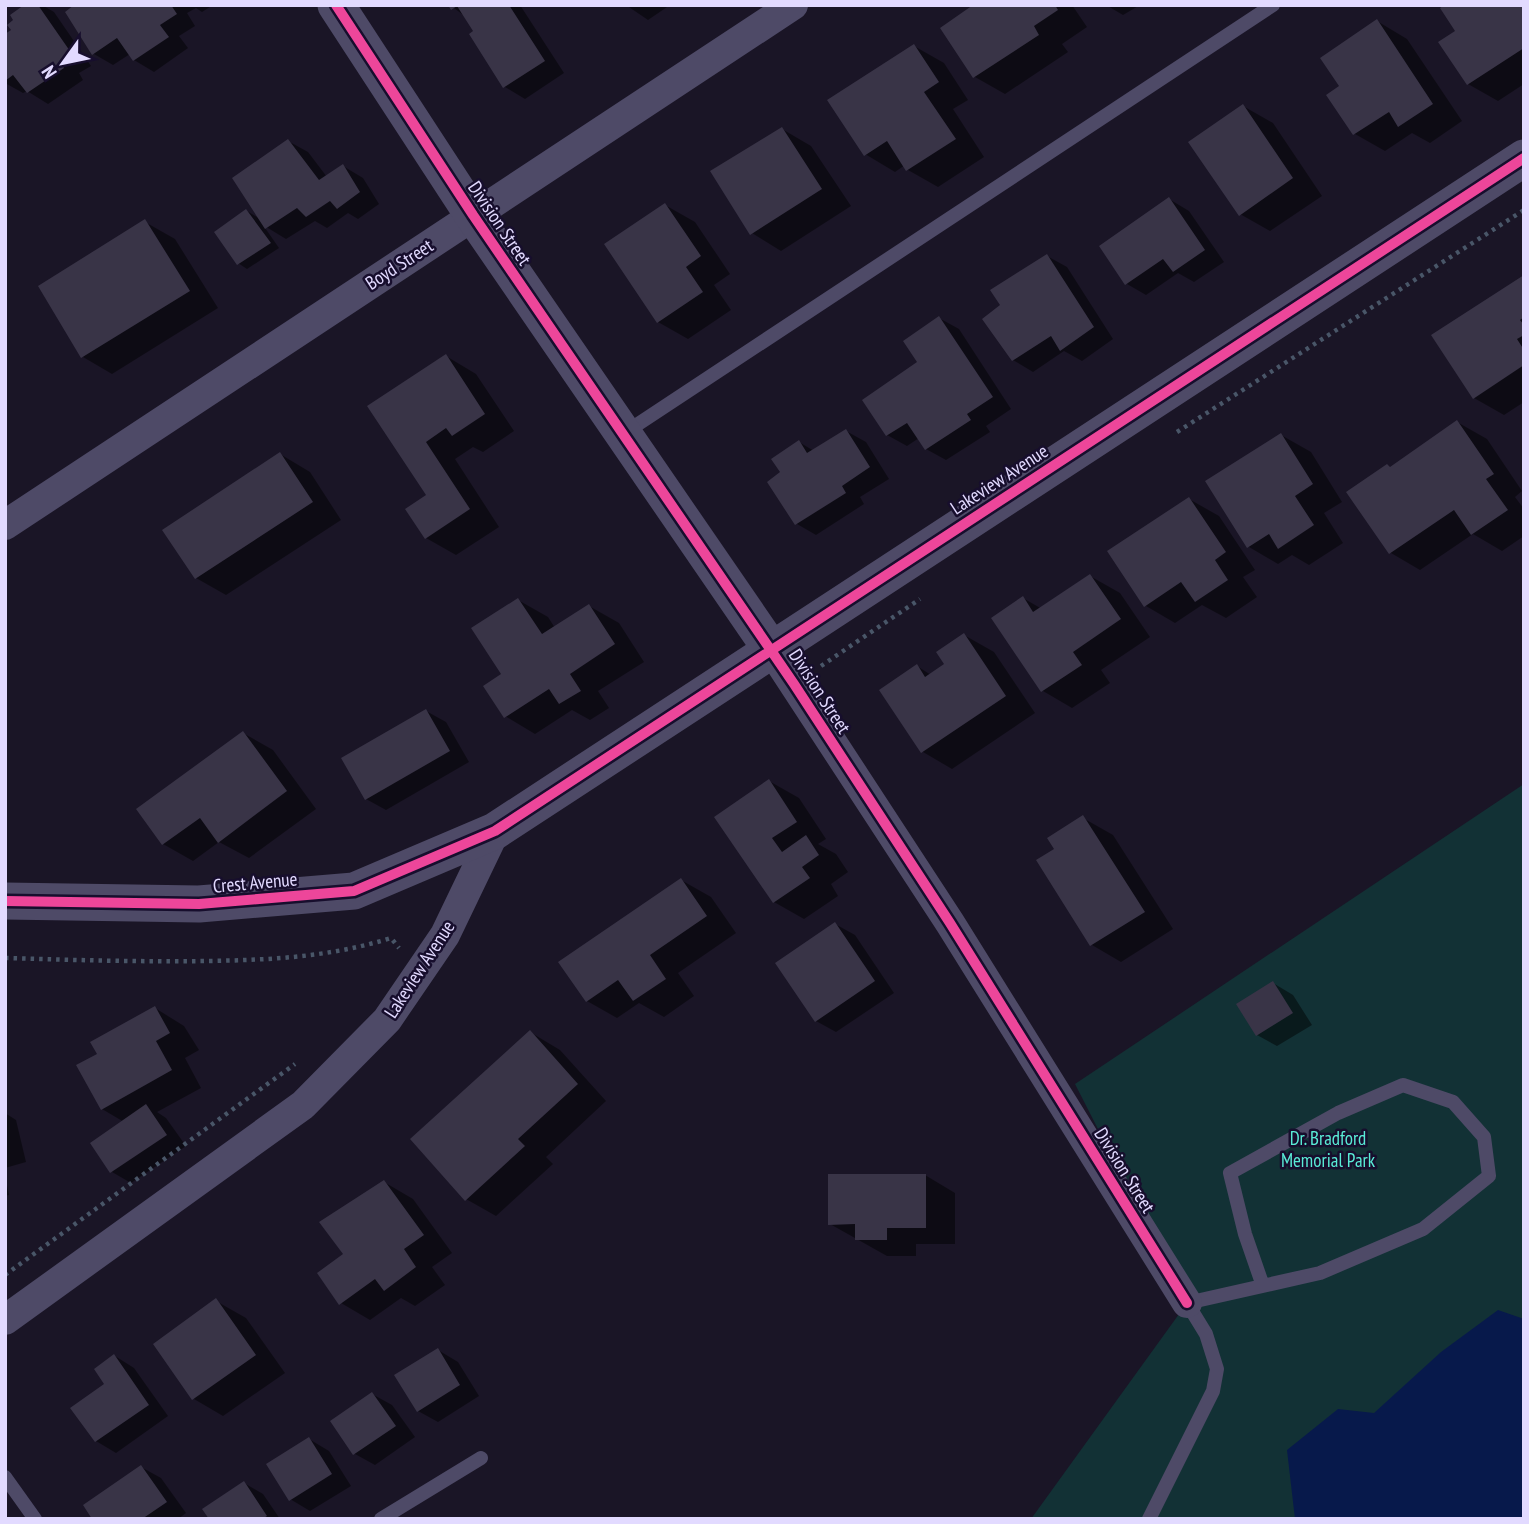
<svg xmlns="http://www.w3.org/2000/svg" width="1529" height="1524" viewBox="0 0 1529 1524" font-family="'PT Sans Narrow',sans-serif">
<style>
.green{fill:#123135}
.water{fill:#07194b}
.shadow{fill:#0007}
.building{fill:#393447}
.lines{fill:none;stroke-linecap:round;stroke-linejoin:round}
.path{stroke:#495668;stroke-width:4.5;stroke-dasharray:3.5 5;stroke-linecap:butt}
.service{stroke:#4e4a67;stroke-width:14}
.minor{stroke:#4e4a67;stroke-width:30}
.tertiary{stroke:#4e4a67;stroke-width:37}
.cycleway-casing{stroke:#170e2d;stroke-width:15}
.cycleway{stroke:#ed469a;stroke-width:10}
.labels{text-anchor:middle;stroke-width:5;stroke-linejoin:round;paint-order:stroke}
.street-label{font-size:19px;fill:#e2daff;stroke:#170e2d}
.park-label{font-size:19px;fill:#59ecd6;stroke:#170e2d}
</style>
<rect width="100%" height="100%" fill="#1a1526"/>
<!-- green -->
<path class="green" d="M1524,784V1519H1031L1187,1303L1075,1084Z"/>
<!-- water -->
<path class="water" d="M1498,1310L1524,1319V1519H1295L1287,1450L1338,1409L1374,1413L1441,1352Z"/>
<!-- shadow -->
<path class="shadow" d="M27,5H42L54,12L91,66L79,73L83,80L48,104L27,91L23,93L5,83V36L13,30Z
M77,5H213L202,12L196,8L187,13L195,26L179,36L188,48L154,72L134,60L130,54L113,65L94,54Z
M450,5H520L564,73L525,99L505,87L471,34L476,31L466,17Z
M626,5H670L648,20Z
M977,5H1072L1087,27L1062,44L1068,52L1005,94L975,77L942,28Z
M1106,5H1140L1123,15Z
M1524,5V84L1498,101L1468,84L1458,32Z
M1377,21L1407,39L1462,121L1430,143L1412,133L1385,151L1355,134L1341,87Z
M914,46L944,63L968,100L953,109L984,157L938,187L908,170L905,165L895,172L865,154Z
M1243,106L1273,123L1322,196L1270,231L1240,214Z
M782,129L811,146L851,206L781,251L752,233Z
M288,141L308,152L327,177L343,166L363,178L379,204L358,219L348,213L327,228L315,221L286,239L263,225L279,248L247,269L238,263L247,211L260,219Z
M1169,199L1189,211L1224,262L1194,282L1178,273L1146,295L1127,284Z
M665,205L695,222L730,274L714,285L731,310L688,339L658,322Z
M145,222L175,239L218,308L112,374L83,357Z
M1047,256L1067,267L1113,339L1082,361L1064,351L1033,372L1013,360L1003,305Z
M1524,277V402L1504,415L1474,398Z
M939,318L959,329L1011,409L986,426L990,432L946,460L926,449L919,438L907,446L887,435Z
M446,356L476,374L514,431L483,452L473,447L455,459L499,527L456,555L426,538L429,495L370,406Z
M1457,422L1487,439L1522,491L1515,497L1524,509V536L1502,551L1473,534L1420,570L1391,553V468Z
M846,431L866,442L889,479L860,497L864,504L816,535L797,524L782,473L799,442L814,451Z
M1281,435L1311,452L1342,502L1324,513L1343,543L1309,565L1292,555L1278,564L1249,547L1207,481Z
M280,454L310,472L341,520L226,595L196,578Z
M1189,499L1219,516L1255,570L1243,577L1257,597L1226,618L1202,605L1175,623L1146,606Z
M1090,576L1120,593L1150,637L1101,670L1110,683L1072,708L1043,691L993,619L1023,598L1042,609Z
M518,600L548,617L555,628L589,606L619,623L644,662L598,691L609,708L590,720L572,710L535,734L505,716L503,675Z
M964,635L994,652L1035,713L952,769L923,752L917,666L931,675L946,664Z
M426,711L446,722L469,762L386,810L366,799Z
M243,733L273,750L316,809L249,858L219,842L193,861L163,844Z
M769,781L799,798L826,839L818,844L836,854L848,872L831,884L838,896L804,919L774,902Z
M1083,818L1113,835L1173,929L1121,962L1092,945L1056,849Z
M681,880L711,897L736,933L678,973L694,996L664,1017L639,1003L617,1018L587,1001Z
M835,924L855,935L894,993L836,1032L816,1021Z
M1273,983L1293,995L1312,1025L1277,1046L1257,1035Z
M155,1008L184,1026L199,1050L185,1058L201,1088L157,1112L166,1118L186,1146L131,1183L112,1172L124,1122L102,1109Z
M530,1032L560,1050L606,1101L546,1157L553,1164L496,1216L466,1199Z
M5,1113L16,1120L26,1162L5,1168Z
M925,1175L955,1193V1244H916V1256H887L830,1224Z
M5,1176L9,1195L5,1196Z
M384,1182L413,1199L452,1253L432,1267L445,1285L415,1306L401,1298L370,1320L341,1303L345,1255Z
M216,1301L246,1318L285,1373L223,1416L194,1399Z
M438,1350L458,1362L479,1396L438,1422L418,1411Z
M115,1356L134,1368L168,1416L116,1453L96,1441Z
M372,1394L392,1405L415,1437L375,1465L355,1454L332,1422Z
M309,1439L329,1451L351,1486L310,1511L290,1499Z
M141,1467L161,1478L186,1513L178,1519H94Z
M244,1483L263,1494L280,1519H211Z"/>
<!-- building -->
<path class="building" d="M24,5H38L72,54L61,62L64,68L27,93L13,75L5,81V34L11,30L7,25L13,20L10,15Z
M74,5H171L177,14L160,25L169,37L133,61L117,38L92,55L65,12Z
M448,5H509L545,61L503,88L469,34L473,31L457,6L451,10Z
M973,5H1055L1058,10L1034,26L1039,35L973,78L940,28Z
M1444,5H1524V48L1467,85L1438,42L1455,31L1440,8Z
M1377,19L1433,104L1398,127L1389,112L1353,135L1326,95L1339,86L1320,58Z
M914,44L939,82L924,92L956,139L906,171L887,141L864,156L827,100Z
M1243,104L1293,178L1239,216L1188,142Z
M782,127L822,189L750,235L710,171Z
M288,139L319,180L343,164L360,192L337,209L330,201L306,217L297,208L265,229L232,178Z
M1169,197L1205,250L1173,272L1163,259L1125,285L1099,246Z
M665,203L701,256L686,267L703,292L657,323L604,244Z
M246,209L271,243L237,265L214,232Z
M145,219L190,291L81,358L38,286Z
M1047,254L1094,327L1060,351L1051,336L1012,361L982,319L1000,305L990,290Z
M1524,275V317L1520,320L1524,325V335L1517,339L1524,350V365L1473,399L1431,335Z
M939,316L993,397L967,414L971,420L925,450L907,423L886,436L862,400L917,362L903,341Z
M446,354L485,414L452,436L446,428L426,442L470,509L425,539L405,509L426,495L367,406Z
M1457,420L1494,474L1486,479L1508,510L1471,535L1454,510L1389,554L1346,492L1387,464L1390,467Z
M846,429L870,467L842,486L846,493L795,525L767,482L780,472L771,459L799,440L807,453Z
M1281,433L1313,484L1295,496L1314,525L1278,549L1269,534L1247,548L1205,481Z
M280,452L313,502L195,579L162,530Z
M1189,497L1226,552L1215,560L1228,580L1195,602L1181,582L1144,607L1107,551Z
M1090,574L1121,619L1073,652L1082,665L1041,692L991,618L1023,596L1033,612Z
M518,598L542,634L589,604L615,644L570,674L581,691L559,704L549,689L504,718L483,686L501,674L471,628Z
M964,633L1006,696L921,753L879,690L917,664L925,677L944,664L936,652Z
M426,709L450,751L365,800L341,758Z
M243,731L287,791L218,843L200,818L162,845L136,809Z
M769,779L797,822L772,838L782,852L806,835L819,855L802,867L810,878L773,903L714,817Z
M1083,815L1145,912L1090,946L1036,860L1054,849L1047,838Z
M681,878L707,916L650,955L666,979L633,1001L618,980L586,1002L558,962Z
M835,922L875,981L815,1022L775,963Z
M1273,981L1293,1013L1256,1036L1236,1004Z
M155,1006L170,1033L156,1041L172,1070L101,1110L76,1065L97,1054L90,1042Z
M530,1030L578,1084L518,1139L525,1146L465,1201L410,1139Z
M146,1104L167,1135L110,1173L90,1143Z
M828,1174H926V1228H887V1240H855V1224L828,1225Z
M384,1180L424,1235L404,1249L416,1267L384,1291L375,1279L339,1305L317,1273L343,1254L319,1222Z
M216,1298L256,1355L192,1400L153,1344Z
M438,1348L460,1385L417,1412L394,1375Z
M114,1354L149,1405L95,1442L70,1408L104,1384L94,1369Z
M372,1392L396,1426L353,1455L330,1421Z
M309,1437L332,1474L289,1501L266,1464Z
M141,1465L167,1502L142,1519H92L83,1505Z
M244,1481L267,1516L262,1519H209L202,1509Z"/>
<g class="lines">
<!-- path -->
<path class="path" d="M1177,432L1524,210
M821,666L920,599
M5,958C73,960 140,962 207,961C271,960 330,957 391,938L399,948
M5,1275L295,1064"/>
<!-- service -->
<path class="service" d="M623,434L1273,5
M5,1477L35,1519
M381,1519L481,1458
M1149,1519L1213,1391L1217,1369L1206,1334L1187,1303L1320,1273L1423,1229L1489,1176L1484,1137L1453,1102L1403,1085L1338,1113L1230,1173L1245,1234L1263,1286"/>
<!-- minor -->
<path class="minor" d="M5,525L793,5
M771,649L950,923L1187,1303
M5,1320L303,1105L387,1020L445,935L495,831"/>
<!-- tertiary -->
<path class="tertiary" d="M336,5L473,215L771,649
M5,901L199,904L354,891L495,831L1524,158"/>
<defs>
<path id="cycleway" d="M336,5L473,215L794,684L950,923L1187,1303
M5,901L199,904L354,891L495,831L1524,158"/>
</defs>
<!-- cycleway casing -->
<use href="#cycleway" class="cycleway-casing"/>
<!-- cycleway -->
<use href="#cycleway" class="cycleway"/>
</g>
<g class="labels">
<!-- street labels -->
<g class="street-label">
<text transform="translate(500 223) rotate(56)" y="7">Division Street</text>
<text transform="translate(399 264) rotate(-33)" y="7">Boyd Street</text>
<text transform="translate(999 479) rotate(-33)" y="7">Lakeview Avenue</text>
<text transform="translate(820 691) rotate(57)" y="7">Division Street</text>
<text transform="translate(255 882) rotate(-5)" y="7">Crest Avenue</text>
<text transform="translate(419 969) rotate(-57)" y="7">Lakeview Avenue</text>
<text transform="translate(1125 1170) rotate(58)" y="7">Division Street</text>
</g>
<!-- park labels -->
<g class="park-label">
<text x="1328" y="1145">Dr. Bradford<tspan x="1328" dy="22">Memorial Park</tspan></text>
</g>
</g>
<!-- border -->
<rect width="1529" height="1524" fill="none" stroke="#e2daff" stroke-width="14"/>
<!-- north arrow -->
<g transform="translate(63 63) rotate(237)" stroke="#170e2d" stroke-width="5" paint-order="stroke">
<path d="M0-5L12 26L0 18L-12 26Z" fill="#e2daff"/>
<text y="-10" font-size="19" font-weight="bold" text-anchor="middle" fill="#e2daff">N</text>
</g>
</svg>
